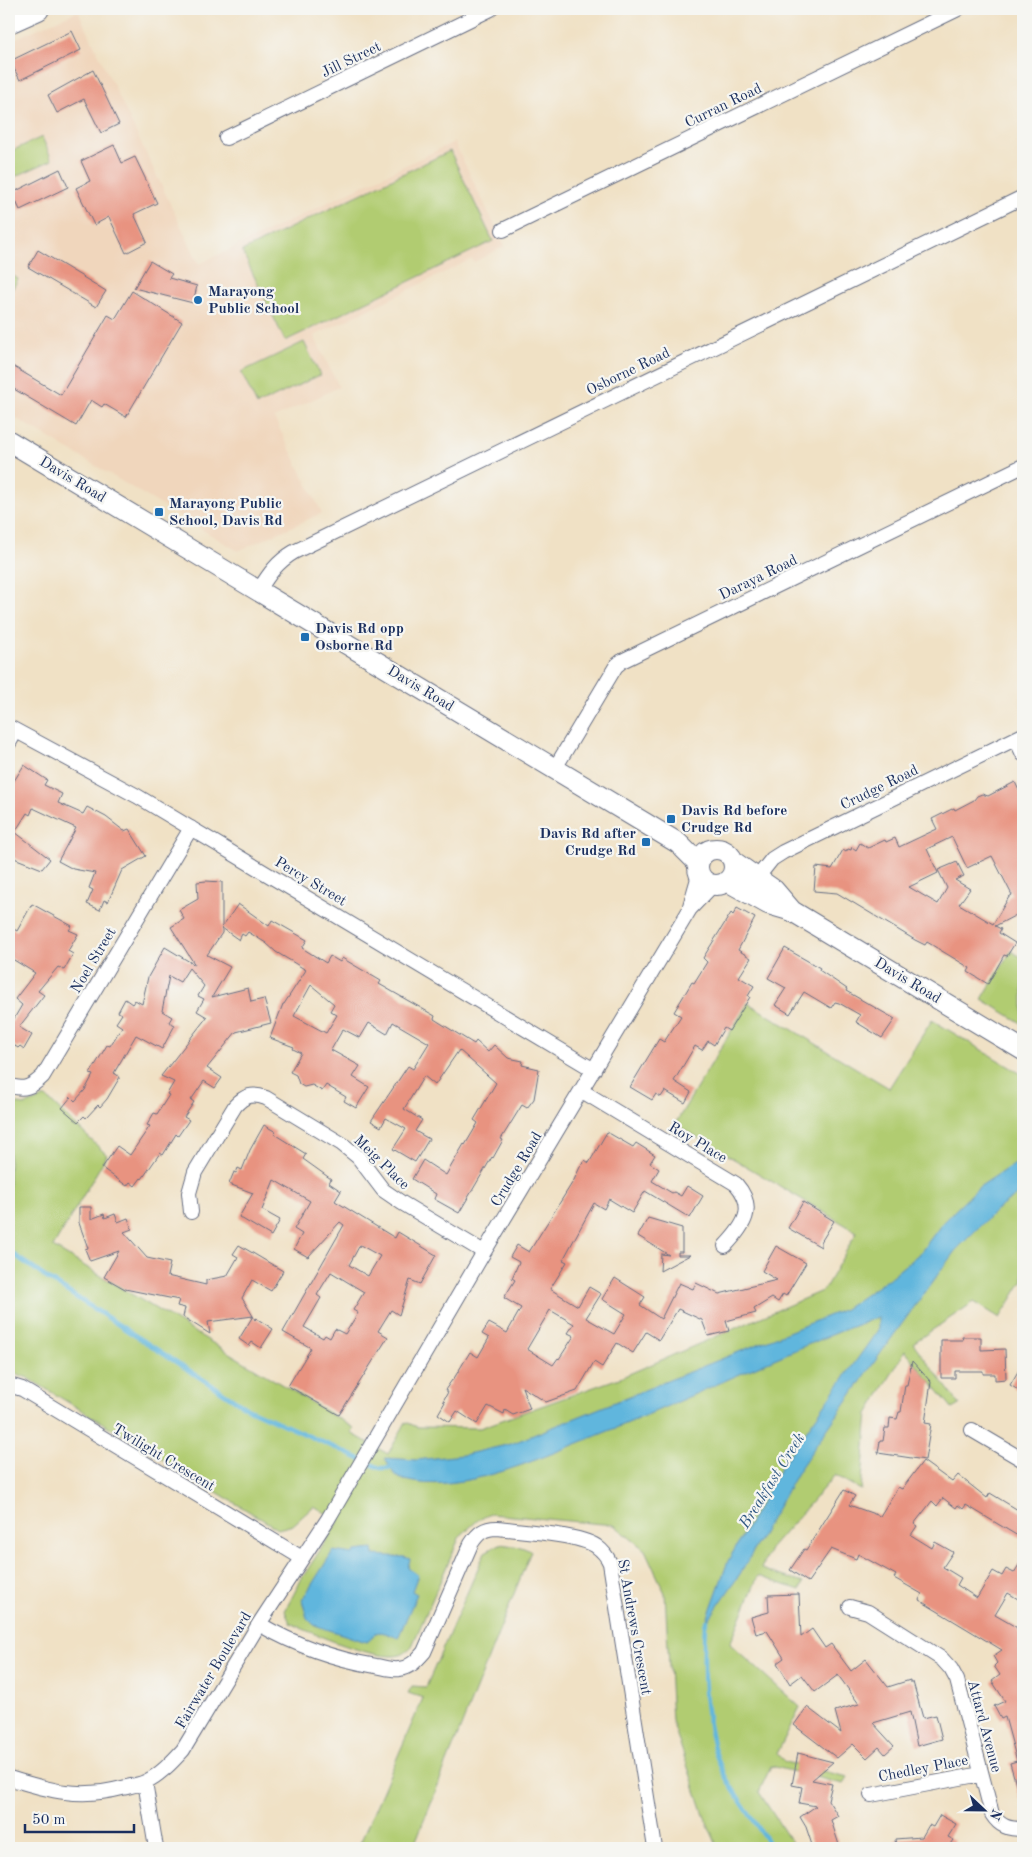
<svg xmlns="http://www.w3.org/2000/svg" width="1032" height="1857" viewBox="0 0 1032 1857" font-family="'Old Standard TT',serif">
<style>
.built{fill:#f0d6bc}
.green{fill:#b1cc71;stroke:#667e68}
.water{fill:#60b6dd;stroke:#3e729e}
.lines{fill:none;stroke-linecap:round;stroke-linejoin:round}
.stream{stroke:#60b6dd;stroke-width:4.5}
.building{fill:#e89380;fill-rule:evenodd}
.street-casing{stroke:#666d82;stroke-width:16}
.secondary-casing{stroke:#666d82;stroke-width:22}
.primary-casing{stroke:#666d82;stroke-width:24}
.street{stroke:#fff;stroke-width:14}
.secondary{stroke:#fff;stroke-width:20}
.primary{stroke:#fff;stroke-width:22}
.poi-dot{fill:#1f6fb2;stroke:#f6f6f2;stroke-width:2}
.labels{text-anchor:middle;stroke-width:4.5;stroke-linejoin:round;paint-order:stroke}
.street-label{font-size:15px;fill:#1b2f5e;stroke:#f6f6f2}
.poi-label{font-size:15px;font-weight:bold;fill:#1b2f5e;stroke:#f6f6f2;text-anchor:start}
.water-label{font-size:16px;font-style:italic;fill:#305884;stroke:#f6f6f2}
</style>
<rect width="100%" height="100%" fill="#f6f6f2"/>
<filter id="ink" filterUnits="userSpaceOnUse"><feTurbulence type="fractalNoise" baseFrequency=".02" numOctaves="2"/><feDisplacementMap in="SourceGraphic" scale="10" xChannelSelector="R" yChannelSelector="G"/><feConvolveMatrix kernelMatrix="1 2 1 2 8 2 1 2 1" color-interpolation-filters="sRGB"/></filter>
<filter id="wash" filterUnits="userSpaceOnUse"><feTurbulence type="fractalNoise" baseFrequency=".0096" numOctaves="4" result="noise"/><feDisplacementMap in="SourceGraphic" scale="20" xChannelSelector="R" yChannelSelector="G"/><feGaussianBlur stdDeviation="1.12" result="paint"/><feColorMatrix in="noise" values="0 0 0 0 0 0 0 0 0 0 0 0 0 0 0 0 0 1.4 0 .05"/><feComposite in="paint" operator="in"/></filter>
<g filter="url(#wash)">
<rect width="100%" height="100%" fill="#f0e1c5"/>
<!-- built -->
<path class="built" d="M78,11L199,264L454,142L505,246L474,262L472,259L314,336L339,387L274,418L322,513L238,551L9,414V41Z"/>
<!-- green -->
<path class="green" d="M42,137L52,160L12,178L9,170V152Z
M450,151L493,241L285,341L242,251Z
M9,273L18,279L9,295Z
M304,342L320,375L257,405L241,372Z
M1011,951L1023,958V1024L982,999Z
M748,1003L889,1088L932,1020L1023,1075V1280L1000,1318L974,1302L913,1343L960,1405L953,1409L905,1351L868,1414L861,1490L835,1475L770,1549L761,1569L803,1583L800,1590L758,1576L730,1644L800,1707L777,1754L785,1762L848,1777L843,1784L771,1766L759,1792L795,1848H718L706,1820L672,1721L665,1593L645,1550L614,1525L490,1514L478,1520L460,1536L412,1646C409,1649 405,1654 400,1655C378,1662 311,1633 290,1623L285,1611L302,1578L339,1521L314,1506L293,1525L278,1529L28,1378L9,1371V1103L25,1105L46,1097L107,1155L53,1247L354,1428L351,1433L388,1454L406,1422L417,1427L480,1428L622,1377L824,1290L857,1232L675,1124Z
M500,1544L521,1547L531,1551L413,1848H358L423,1698L408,1693L412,1686L426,1687L485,1552Z"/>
<!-- water -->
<path class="water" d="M1023,1158V1191L996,1210L955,1251L885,1347L798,1471L742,1571L705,1625L728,1561L784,1462L878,1330V1317C779,1353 684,1402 586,1440C535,1460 459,1495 404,1480C393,1477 390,1467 385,1458L416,1460L463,1455L511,1444L845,1309L888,1279L920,1253L944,1221L979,1187Z
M373,1549L374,1555L404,1557L410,1559L408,1568L418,1575L412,1591L417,1594L398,1638C392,1636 382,1630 376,1633C372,1636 372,1640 366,1642L314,1625L307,1618L302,1600L333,1551L353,1554L355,1551Z"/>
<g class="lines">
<!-- stream -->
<path class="stream" d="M9,1251L48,1279L247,1408L380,1468H395
M707,1621L705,1625C702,1668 704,1737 725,1776C739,1801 757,1823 771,1848"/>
</g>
<g id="blocks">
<!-- building -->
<path class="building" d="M72,31L81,50L20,80L10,61Z
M93,70L119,124L101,133L84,99L57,113L48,95Z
M114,145L122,163L135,157L157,203L134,214L147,242L126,253L109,217L94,225L76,188L90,181L81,161Z
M60,169L68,187L20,210L12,193Z
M38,250L106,291L96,307L28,267Z
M150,261L172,274L169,278L197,286L193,303L134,288Z
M132,291L182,322L126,417L104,404L102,407L91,400L76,426L9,386V364L61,395L108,315L115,319Z
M24,765L47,780L44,785L62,794L58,803L83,814L87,807L106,817L124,831L129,829L146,856L122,870L108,902L104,900L100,910L87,904L93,890L89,888L95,873L73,869L58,861L76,828L33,808L30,815L27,813L15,832L50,859L42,869L9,856V789Z
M1015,782L1023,799V919L1020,913L995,926L1001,929L999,933L1015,943L1007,956L1004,955L988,984L968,972L970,968L927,942L925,945L915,940L837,893L814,891L816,867L832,869L843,850L846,852L848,849L851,850L852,847L856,850L860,843L868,848L885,840L886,842L895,838L899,847L937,829L932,819L954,808L955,810L974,800L977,796L982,794L988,796ZM952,837L967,868L992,856L1012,895L1009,897L993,924L959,904L970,889L955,880L964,876L957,862L938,870L947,888L938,904L909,887L938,873L927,849Z
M206,881L222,882V927L238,904L269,926L272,920L307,940L302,948L326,963L330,956L340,962L342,958L381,981L379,984L435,1016L434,1019L474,1044L476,1041L488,1052L494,1045L508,1058L523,1061L522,1065L539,1069L534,1099L527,1108L522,1105L501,1139L503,1140L493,1158L492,1157L459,1213L434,1199L436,1194L412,1179L423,1160L446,1175L464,1144L465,1145L478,1123L474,1120L496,1083L459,1050L435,1085L424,1076L404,1109L422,1120L415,1131L429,1139L415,1162L393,1149L406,1129L386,1118L381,1127L371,1121L408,1066L413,1069L429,1043L393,1022L387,1034L369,1023L360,1038L343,1029L331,1050L360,1066L353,1077L369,1087L356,1108L344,1101L346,1097L326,1085L322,1091L312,1085L304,1087L299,1084L296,1075L290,1072L301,1053L293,1049L294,1047L270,1038L283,1004H284L306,970L276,952L266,943L248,932L245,936L242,934L239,940L222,928V933L207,955L230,967L212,997L248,988L251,1002L264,999L271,1023L236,1032L207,1068L222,1078L215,1088L204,1081L191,1100L194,1102L184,1117L189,1120L178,1136L176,1134L163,1155L160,1153L142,1179L141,1178L135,1186L130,1182L127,1186L102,1168L117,1146L130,1155L150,1126L147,1125L154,1113L157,1114L169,1095L167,1094L174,1082L161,1076L207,1017L197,1011L204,999L198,996L204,986L189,968L180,982L169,976L162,1011L172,1017L169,1022L175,1025L162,1049L136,1035L114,1073L120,1077L107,1099L100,1107L98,1105L86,1118L84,1116L78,1122L62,1108L71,1097L75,1101L85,1090L93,1075L90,1074L107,1045L110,1046L122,1027L116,1023L122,1014L118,1012L125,999L132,1004L135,1000L142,1004L148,977L165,947L195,965L171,927L184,919L179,910L198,899L197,882ZM311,985L334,1004L330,1011L337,1015L326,1033L294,1016Z
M32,904L72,926L69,930L78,934L68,951L73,954L64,970L58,967L38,991L44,995L19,1027L32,1035L24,1049L20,1046L18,1048L9,1042V1020L12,1022L22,1005L15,999L35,973L9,957V926L17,931Z
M737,908L755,918L738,950L751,958L739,977L754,986L748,996L750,997L729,1031L724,1028L714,1045L708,1041L702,1050L695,1046L674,1081L691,1092L685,1103L665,1091L661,1097L656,1094L652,1100L630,1087L659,1039L664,1042L681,1016L674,1012L692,982L694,983L707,962L703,958L731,913L733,915Z
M785,948L820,968L819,970L847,989L846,991L895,1019L882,1038L856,1022L860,1015L839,1003L835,1002L831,1008L804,992L790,1014L775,1005L786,988L768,978Z
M264,1125L276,1132L274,1134L306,1154L303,1159L331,1179L329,1183L341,1191L335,1201L395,1238L398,1232L436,1255L420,1284L410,1280L399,1315L391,1310L378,1331L388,1337L339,1415L288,1386L311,1348L283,1332L344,1225L340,1222L308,1257L294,1249L302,1234L294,1229L310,1201L274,1180L262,1210L280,1220L271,1236L239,1217L253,1193L229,1184L234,1172L236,1173L238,1168L242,1170L250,1150ZM360,1245L380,1256L368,1276L349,1265ZM331,1272L364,1292L353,1310L358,1313L345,1334L335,1329L330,1338L325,1335L323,1338L304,1327L321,1298L317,1295Z
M607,1132L633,1147L636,1143L655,1155L650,1163L659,1169L652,1181L672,1193L674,1192L681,1196L687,1186L703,1196L690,1218L645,1191L632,1213L609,1199L604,1209L594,1203L563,1260L567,1262L550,1289L578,1306L589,1287L601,1294L586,1318L614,1334L626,1314L602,1299L615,1278L645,1297L640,1305L661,1319L679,1283L693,1289L696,1283L719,1294L777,1280L762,1271L776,1246L806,1263L786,1296L783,1294L778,1302L772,1298L754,1309L756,1313L726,1321L729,1331L708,1336L702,1320L678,1309L659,1340L646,1332L633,1353L617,1343L602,1367L594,1362L577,1391L546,1402L522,1387L530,1409L513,1415L505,1410L504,1414L488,1406L477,1424L457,1411L450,1422L438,1414L445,1402L443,1401L448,1392L445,1390L452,1380H453L470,1352L478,1357L489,1338L482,1334L489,1323L507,1333L521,1308L504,1298L515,1280L512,1278L519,1262L510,1257L517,1245L529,1252L574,1180L580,1167L585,1160L589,1163ZM550,1310L574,1324L568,1333L574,1336L559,1359L558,1358L553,1365L527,1349Z
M803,1202L834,1221L821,1242V1247L788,1228Z
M79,1207H91V1219L104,1214L105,1218L115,1214L118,1222L128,1218L132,1229L124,1232L147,1258L170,1263L167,1276L206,1285V1280L227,1276L238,1257L233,1254L239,1245L283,1271L271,1291L252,1280L242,1298L253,1316L208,1322L210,1334L183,1317L185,1308L177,1306L179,1300L125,1289L104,1277L119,1251L90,1261L85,1249L88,1248L79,1223Z
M648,1218L682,1228V1252H678V1255H690L660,1271L661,1254L669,1255L638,1236Z
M253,1316L255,1320L256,1318L273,1329L261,1348L252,1342L249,1346L239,1339Z
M962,1337H981V1350L1005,1349L1006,1379L995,1380V1374H983V1371H955V1378H941V1340H963Z
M912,1361L931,1382L925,1423L931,1424L925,1460L878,1453L880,1441H883L885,1428H889L890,1418L897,1419L899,1412H901L905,1385H907Z
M1023,1363V1393L1010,1385Z
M923,1461L952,1482L958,1475L987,1498L990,1493L1023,1513V1539L966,1505L963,1509L958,1505L956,1508L943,1498L937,1506L932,1501L914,1524L917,1526L911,1535L932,1548L935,1542L953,1552L943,1567L961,1578L957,1585L977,1598L993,1571L1002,1576L1006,1569L1014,1573L1023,1558V1602L1008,1593L995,1615L1016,1627L1023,1639V1726L1020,1727L1023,1740V1798H1020L1010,1763L1017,1761L1005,1717L1001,1719L994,1706L1005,1701L992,1681L1000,1675L994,1666L997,1663L993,1656L1002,1650L919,1600L922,1594L894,1578L896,1575L858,1554L856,1559L831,1549L808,1582L790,1570L804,1549L806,1550L810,1544L844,1490L855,1496L849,1505L880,1516L898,1487L902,1489Z
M799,1594L801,1637L812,1629L825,1648L831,1644L851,1671L866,1659L888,1687L910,1680V1682H913L923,1718L936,1715L942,1739L917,1746L910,1712L873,1723L894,1746L885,1754L879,1747L867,1758L853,1744L837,1758L794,1725L807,1707L841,1733L835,1711L859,1704L838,1675L815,1692L802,1675L790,1684L777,1663L784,1658L767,1631L756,1634L751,1617L769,1612L768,1595Z
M798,1753L833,1762L812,1780L832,1784L828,1800L838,1816L831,1820L840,1848H813L806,1827L800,1817L816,1806L799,1803L802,1787L792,1785Z
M940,1815L956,1824L948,1837L954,1840L948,1848H896L895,1839L922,1837L929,1825L933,1827Z"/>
</g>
</g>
<g filter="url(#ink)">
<use href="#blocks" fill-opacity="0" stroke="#666d82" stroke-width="1"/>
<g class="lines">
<defs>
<path id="street" d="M226,138L491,9
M503,230L958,9
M259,590C269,574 277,562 294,552L1023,197
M9,727L137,796L594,1070
M1016,739L1023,754
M9,743L16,731
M555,768L616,666L622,661L1023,466
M757,878L772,859L783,852L1023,735
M690,906L699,875
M9,1085C23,1091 32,1087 43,1076L191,828
M582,1091L736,1184C757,1208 744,1226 725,1246
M191,1212L189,1193L195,1172L235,1106C245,1095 253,1093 266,1098L342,1144L358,1157L383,1190L402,1203L484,1252
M9,1385L22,1389L302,1558
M972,1430L1023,1460
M850,1607L868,1612L942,1659L951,1669L957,1680L992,1814C1000,1827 1009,1829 1023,1829
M259,1624C295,1645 334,1659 376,1666C383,1667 391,1670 399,1669C410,1668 417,1660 424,1652L471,1544C478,1533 484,1528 497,1528C521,1531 578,1534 596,1546C603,1551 607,1556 610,1563L655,1848
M9,1778C50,1791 80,1799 122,1788C130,1786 138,1785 145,1782C160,1775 172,1762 183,1750L259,1624L328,1519L484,1252L690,909L713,885
M145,1782L156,1848
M871,1795L981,1774"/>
<path id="secondary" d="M9,441L678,843L698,863
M698 867a18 18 0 1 1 36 0a18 18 0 1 1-36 0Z
M734,862L774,890L792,911
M727,881L768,904L792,911L1023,1050"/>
<path id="primary" d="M9,22L38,9"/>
</defs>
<!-- street casing -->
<use href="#street" class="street-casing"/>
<!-- secondary casing -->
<use href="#secondary" class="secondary-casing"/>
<!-- primary casing -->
<use href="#primary" class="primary-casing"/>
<!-- street -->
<use href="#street" class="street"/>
<!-- secondary -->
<use href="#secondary" class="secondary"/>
<!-- primary -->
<use href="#primary" class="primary"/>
</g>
</g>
<!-- markers -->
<g class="poi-dot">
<circle cx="198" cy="300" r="5"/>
<rect x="154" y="507" width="10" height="10" rx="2.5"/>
<rect x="300" y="632" width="10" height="10" rx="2.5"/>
<rect x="666" y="814" width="10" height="10" rx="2.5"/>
<rect x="641" y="837" width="10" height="10" rx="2.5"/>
</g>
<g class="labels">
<!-- street labels -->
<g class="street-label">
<text transform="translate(351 59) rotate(-26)" y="5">Jill Street</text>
<text transform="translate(723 105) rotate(-26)" y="5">Curran Road</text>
<text transform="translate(628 371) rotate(-26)" y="5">Osborne Road</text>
<text transform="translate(73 479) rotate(31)" y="5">Davis Road</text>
<text transform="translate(758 577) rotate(-26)" y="5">Daraya Road</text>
<text transform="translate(421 688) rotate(31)" y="5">Davis Road</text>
<text transform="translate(879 787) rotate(-26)" y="5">Crudge Road</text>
<text transform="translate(311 881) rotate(31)" y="5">Percy Street</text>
<text transform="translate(93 960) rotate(-59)" y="5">Noel Street</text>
<text transform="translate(908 980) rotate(31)" y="5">Davis Road</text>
<text transform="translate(698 1142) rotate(31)" y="5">Roy Place</text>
<text transform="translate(382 1162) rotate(44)" y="5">Meig Place</text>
<text transform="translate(516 1169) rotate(-59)" y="5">Crudge Road</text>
<text transform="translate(164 1457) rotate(31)" y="5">Twilight Crescent</text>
<text transform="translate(635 1627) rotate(80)" y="5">St Andrews Crescent</text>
<text transform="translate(213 1670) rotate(-59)" y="5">Fairwater Boulevard</text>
<text transform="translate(985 1726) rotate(75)" y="5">Attard Avenue</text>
<text transform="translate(923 1768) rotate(-11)" y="5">Chedley Place</text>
</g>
<!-- poi labels -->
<g class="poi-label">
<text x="208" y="296">Marayong<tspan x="208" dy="17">Public School</tspan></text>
<text x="169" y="508">Marayong Public<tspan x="169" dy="17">School, Davis Rd</tspan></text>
<text x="315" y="633">Davis Rd opp<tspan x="315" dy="17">Osborne Rd</tspan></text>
<text x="681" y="815">Davis Rd before<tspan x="681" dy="17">Crudge Rd</tspan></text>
<text x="636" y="838" text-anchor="end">Davis Rd after<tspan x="636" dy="17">Crudge Rd</tspan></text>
</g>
<!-- water labels -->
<g class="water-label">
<text transform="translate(771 1480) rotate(-58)" y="6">Breakfast Creek</text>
</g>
</g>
<!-- margin -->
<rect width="1032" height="1857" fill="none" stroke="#f6f6f2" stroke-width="30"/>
<!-- north arrow -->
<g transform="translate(984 1810) rotate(112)" stroke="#f6f6f2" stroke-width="4" paint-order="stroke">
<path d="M0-4L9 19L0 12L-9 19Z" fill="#1b2f5e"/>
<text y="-8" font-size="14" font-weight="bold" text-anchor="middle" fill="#1b2f5e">N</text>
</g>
<!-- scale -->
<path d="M25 1824v8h109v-8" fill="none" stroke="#1b2f5e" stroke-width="2.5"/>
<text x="32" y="1824" font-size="15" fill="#1b2f5e" stroke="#f6f6f2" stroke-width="4" paint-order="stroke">50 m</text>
</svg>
